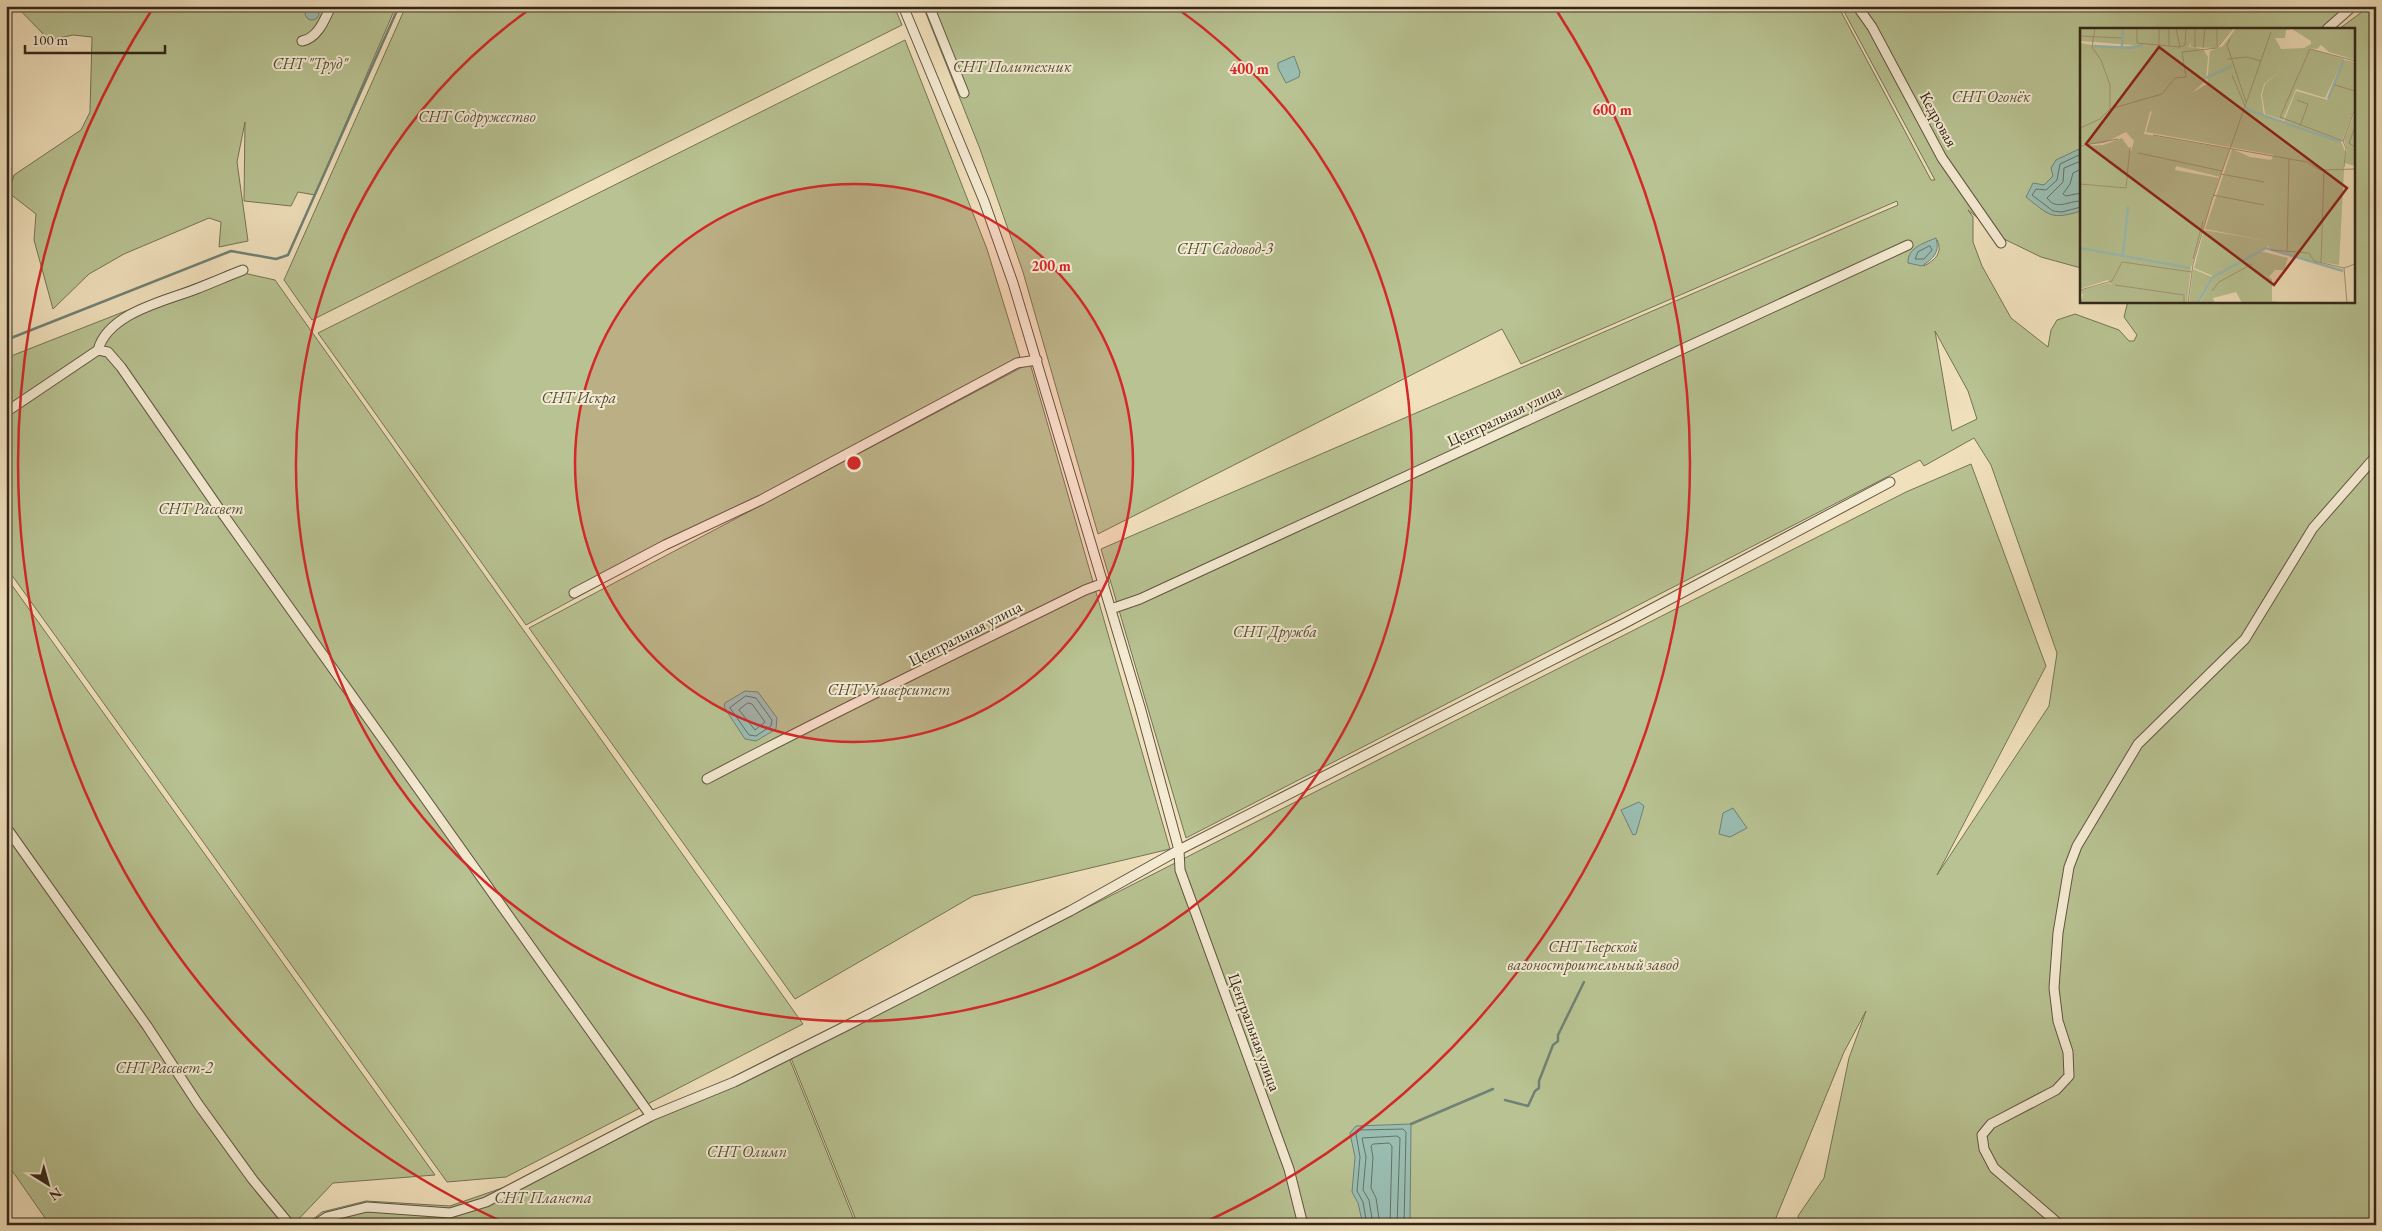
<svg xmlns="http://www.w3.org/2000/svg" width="2382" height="1231" viewBox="0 0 2382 1231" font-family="'EB Garamond',serif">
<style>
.green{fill:#b8c292;stroke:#747456;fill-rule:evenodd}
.water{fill:#9abdb2;stroke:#708175}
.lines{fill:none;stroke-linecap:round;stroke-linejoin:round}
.shore{stroke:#667266;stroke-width:1}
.stream{stroke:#708175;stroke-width:2.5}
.street-casing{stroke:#615542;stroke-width:11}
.street{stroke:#f5ebd3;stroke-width:9}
.ring{fill:none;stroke:#d62828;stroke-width:2.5}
.labels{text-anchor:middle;stroke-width:4;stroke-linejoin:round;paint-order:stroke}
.park-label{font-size:16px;font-style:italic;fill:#534e38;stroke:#f5ebd3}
.street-label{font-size:16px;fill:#31271a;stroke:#f5ebd3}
.inset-river{fill:none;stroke:#9abdb2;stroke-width:2.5}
.inset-road{fill:none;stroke:#a4967b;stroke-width:1}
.view{fill:#8f2418;fill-opacity:0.15;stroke:#8f2418;stroke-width:2.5}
.inset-edge{fill:none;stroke:#31271a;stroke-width:2.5}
.centre{fill:#d62828;stroke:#f5ebd3;stroke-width:2.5}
.ring-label{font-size:15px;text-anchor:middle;font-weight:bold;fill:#d62828;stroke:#f5ebd3;stroke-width:4;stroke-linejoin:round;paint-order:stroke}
</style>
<rect width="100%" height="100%" fill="#f0e0bc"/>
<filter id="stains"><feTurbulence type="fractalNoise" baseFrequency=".004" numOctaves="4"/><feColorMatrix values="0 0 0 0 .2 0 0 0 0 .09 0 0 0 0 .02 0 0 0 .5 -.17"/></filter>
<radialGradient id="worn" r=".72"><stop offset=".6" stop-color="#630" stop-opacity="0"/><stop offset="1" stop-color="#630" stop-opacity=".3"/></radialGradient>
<!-- green -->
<path class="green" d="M16,6H396L315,195L298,192L291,206L244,201L245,122L237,162L248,241L219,247L221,222L209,218L124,254L89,274L53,309L34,240L36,214L9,193L14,175L81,130L90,112L92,37L73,35L49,40Z
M406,6H894L902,25L312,320L284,280Z
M923,6H1838L1931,180H1935L1841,6H2348L2322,29H2081V268L2041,257L2004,239L1968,210L1973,217V242L1982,266L2011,318L2048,347L2051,330L2057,320L2075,314L2119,330L2129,341H2134L2137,335L2124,317L2128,301H2353V29H2339L2370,6H2376V1225H1800L1798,1216L1824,1178L1849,1058L1866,1011L1844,1052L1773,1225H858L791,1058L1906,492L1971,464L2046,666L1937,875L2049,706L2057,653L1991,465L1974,438L1924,466L1920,460L1186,838L1101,549L1898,205L1897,201L1521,364L1502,329L1098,534L1023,272L980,149ZM1937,240C1943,253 1935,260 1924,266V262ZM1935,331L1968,391L1977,419L1952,431Z
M905,40L987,249L1020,357L526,625L318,333Z
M230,270L275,280L803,1024L506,1177L447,1182L6,567V358Z
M1030,363L1170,849L973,896L795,999L529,628Z
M6,577L435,1175L333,1183L293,1225H50L6,1162Z
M786,1050L856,1225H306L322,1212L366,1201L450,1206L505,1187L645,1115L732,1078Z"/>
<!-- water -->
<path class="water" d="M305 13a7 7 0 1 1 14 0a7 7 0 1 1-14 0Z
M1294,56L1300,72L1299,77L1286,83L1278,68V63Z
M2079,149L2081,211C2051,220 2050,216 2026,197L2033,183L2044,185L2053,176L2051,168L2056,160Z
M1936,238C1940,252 1934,258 1922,266L1908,263C1907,248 1924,243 1936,238Z
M745,691L758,692L777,718L776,729L756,741L745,739L724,707L725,703Z
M1639,802L1644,806L1636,834L1633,835L1621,810Z
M1733,808L1747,828L1730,837L1719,834L1723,813Z
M1411,1124L1410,1221L1407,1225H1363L1358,1203L1352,1192L1355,1157L1350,1133L1356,1126Z"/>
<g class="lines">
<!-- shore -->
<path class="shore" d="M2081,154L2060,164L2057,180L2046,190L2036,189L2032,195L2053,211L2062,212L2081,207
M2081,161L2064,168L2063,182L2047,198C2057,211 2067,201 2081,201
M2081,169L2073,173L2070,184L2063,194L2066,196L2081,193
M1930,246L1932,250L1924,259H1915L1918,252Z
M746,696L756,698L772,720L771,726L756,736L749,735L730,708Z
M748,703L752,704L765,722L755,730L739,710Z
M1367,1225L1363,1202L1357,1191L1360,1157L1356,1134L1360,1130L1403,1129L1406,1132L1404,1225
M1373,1225L1369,1200L1363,1190L1366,1157L1362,1138L1397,1136L1400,1138L1397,1225
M1380,1225L1376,1198L1371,1188L1373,1157L1371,1146L1373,1144L1389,1143L1392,1146L1390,1225"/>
<!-- stream -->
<path class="stream" d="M6,340L231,251L276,259L288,255L399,6
M1505,1100L1528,1106L1535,1091L1539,1088V1081L1553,1045L1558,1041V1035L1584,982
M1411,1124L1493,1089"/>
<defs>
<path id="street" d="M903,6L984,201L1013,283L1140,707L1179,850L1180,870L1289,1169L1303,1225
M929,6L964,93
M1857,6L1872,27L1942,158L2001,243
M2327,29L2353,6
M302,41C318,38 325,19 331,6
M98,350L108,352L121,367L220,510L651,1116
M6,412L98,350C108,313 165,301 196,289C212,283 227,276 243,270
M574,593L665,545L761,500L1017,363L1037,360
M1111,609L1140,599L1908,245
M707,779C832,713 959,652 1085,590L1104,583
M6,827L147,1026L198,1104L253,1180L290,1225
M315,1225L327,1217L367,1207L450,1213L486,1202L651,1116L734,1082L844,1027L1070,911L1179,850L1625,623L1890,482
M2060,1225L1994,1168L1984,1149L1982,1135L1991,1124L2056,1090L2069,1076L2068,1052L2058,1021L2054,988L2058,933L2069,867L2077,846L2138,744L2245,639L2313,528L2376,456"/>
</defs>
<!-- street casing -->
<use href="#street" class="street-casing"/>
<!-- street -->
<use href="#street" class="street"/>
</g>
<!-- distance rings -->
<circle cx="854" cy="463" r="279" fill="#d62828" fill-opacity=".12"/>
<g class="ring">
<circle cx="854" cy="463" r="279"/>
<path d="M1178 9A558 558 0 1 1 530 9"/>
<path d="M507 1224A836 836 0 0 1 153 8M1555 8A836 836 0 0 1 1201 1224"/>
</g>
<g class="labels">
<!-- park labels -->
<g class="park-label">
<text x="310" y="69">СНТ "Труд"</text>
<text x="1012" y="72">СНТ Политехник</text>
<text x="1991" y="102">СНТ Огонёк</text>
<text x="477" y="122">СНТ Содружество</text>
<text x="1225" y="254">СНТ Садовод-3</text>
<text x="579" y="403">СНТ Искра</text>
<text x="201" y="514">СНТ Рассвет</text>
<text x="1275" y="637">СНТ Дружба</text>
<text x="889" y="695">СНТ Университет</text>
<text x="1593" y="952">СНТ Тверской<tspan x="1593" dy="18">вагоностроительный завод</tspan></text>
<text x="164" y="1073">СНТ Рассвет-2</text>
<text x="747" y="1157">СНТ Олимп</text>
<text x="543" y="1203">СНТ Планета</text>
</g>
<!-- street labels -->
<g class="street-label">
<text transform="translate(1939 119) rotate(61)" y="6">Кедровая</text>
<text transform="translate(1504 415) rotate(-25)" y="6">Центральная улица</text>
<text transform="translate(965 633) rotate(-27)" y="6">Центральная улица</text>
<text transform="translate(1255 1032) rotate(70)" y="6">Центральная улица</text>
</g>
</g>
<!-- overview -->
<g transform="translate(2080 28)">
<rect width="275" height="275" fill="#f0e0bc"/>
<path d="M0,0H152L136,20L111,19L110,14L109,19L123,21L128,29L126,52L112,65L127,56L130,23L143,18L156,0H275V32L249,24L241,17L237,21L228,20L264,31L245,70L216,61L203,92L185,86L182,67L185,56L203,40L184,56L181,67L184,88L262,115L265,124L259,237L221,231L192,222L188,218L180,223L208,230L204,242H195L189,249L192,251V273L204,275H162L156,264L133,270L135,275H120L134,249L171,229L133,248L114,240L124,202L189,213L125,201L152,121L170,129L191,132L194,127L66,104L72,83L87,76L70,84L64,106L150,121L140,149L96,138L95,142L139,150L111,240L107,275H0L3,267L0,262L29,255L32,258L28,252L0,261V118L23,117L42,110L51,123L54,113L46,104L24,115L0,117V15L32,20L56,17L92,20L0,13ZM212,1L231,13V16L224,20L201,21L195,10H205L206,2ZM265,32L275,34V80L262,113L204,93L216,63L248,72ZM275,84V138L264,135L267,121L264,112ZM113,241L132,249L118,275H109Z" fill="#b8c292" fill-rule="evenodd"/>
<path class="inset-river" d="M14,18L51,20L63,17M42,19L43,0M126,50L152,38M248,71L264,32M166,78L168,82L261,114M0,220L110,240M43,227L48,178M118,275L133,249L186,220L263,243"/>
<path class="inset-road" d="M15,0L12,19L21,32L30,57V81M57,0V15L100,19M96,0L100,19M137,0V19M0,8L41,10M150,11L147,17L166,74M79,17V0M89,18V0M100,19L105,17L106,0M115,20V0M123,20L125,0M147,31L167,29L181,33M152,47L165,78M255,57L275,63M217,72L228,76L220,98M275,99L269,115L275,119M0,100L20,91L30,81L82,66L95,50L106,49L102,24L137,20L153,0M73,107L227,134L240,142L275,141M263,113L200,89L230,21L275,33M0,118L38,111M58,125L142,143M264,139L266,120L263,113L275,81M141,146L184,154M0,156L46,160L50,119M133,167L184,177M191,222L229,225L234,233L264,240L275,236M207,224L209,131M113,231L123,193M241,235L244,142M113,236L131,175L191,4M264,240L267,275M35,257L104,267V275M0,262L32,253L42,234L112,244M132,263L139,254L172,236M108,275L113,236"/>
<path class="view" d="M79,19L267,160L194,257L6,116Z"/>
<rect width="275" height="275" class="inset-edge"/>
</g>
<circle cx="854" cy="463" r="8" class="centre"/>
<g class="ring-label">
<text x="1249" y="74">400 m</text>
<text x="1612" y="115">600 m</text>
<text x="1051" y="271">200 m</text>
</g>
<!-- margin -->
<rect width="2382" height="1231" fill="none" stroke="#f0e0bc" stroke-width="25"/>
<rect x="8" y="8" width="2367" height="1216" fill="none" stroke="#31271a" stroke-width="2.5"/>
<rect x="12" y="12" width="2357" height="1206" fill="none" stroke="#31271a"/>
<!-- north arrow -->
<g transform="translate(48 1184) rotate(143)" stroke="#f5ebd3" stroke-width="4" paint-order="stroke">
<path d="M0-4L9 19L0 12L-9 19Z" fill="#31271a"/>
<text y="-8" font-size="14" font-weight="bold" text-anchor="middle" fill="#31271a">N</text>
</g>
<!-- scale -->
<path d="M25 45v8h140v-8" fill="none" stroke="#31271a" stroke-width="2.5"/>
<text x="32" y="45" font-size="15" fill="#31271a" stroke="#f5ebd3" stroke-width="4" paint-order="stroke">100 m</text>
<rect width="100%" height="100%" filter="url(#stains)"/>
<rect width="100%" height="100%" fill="url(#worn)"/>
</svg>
